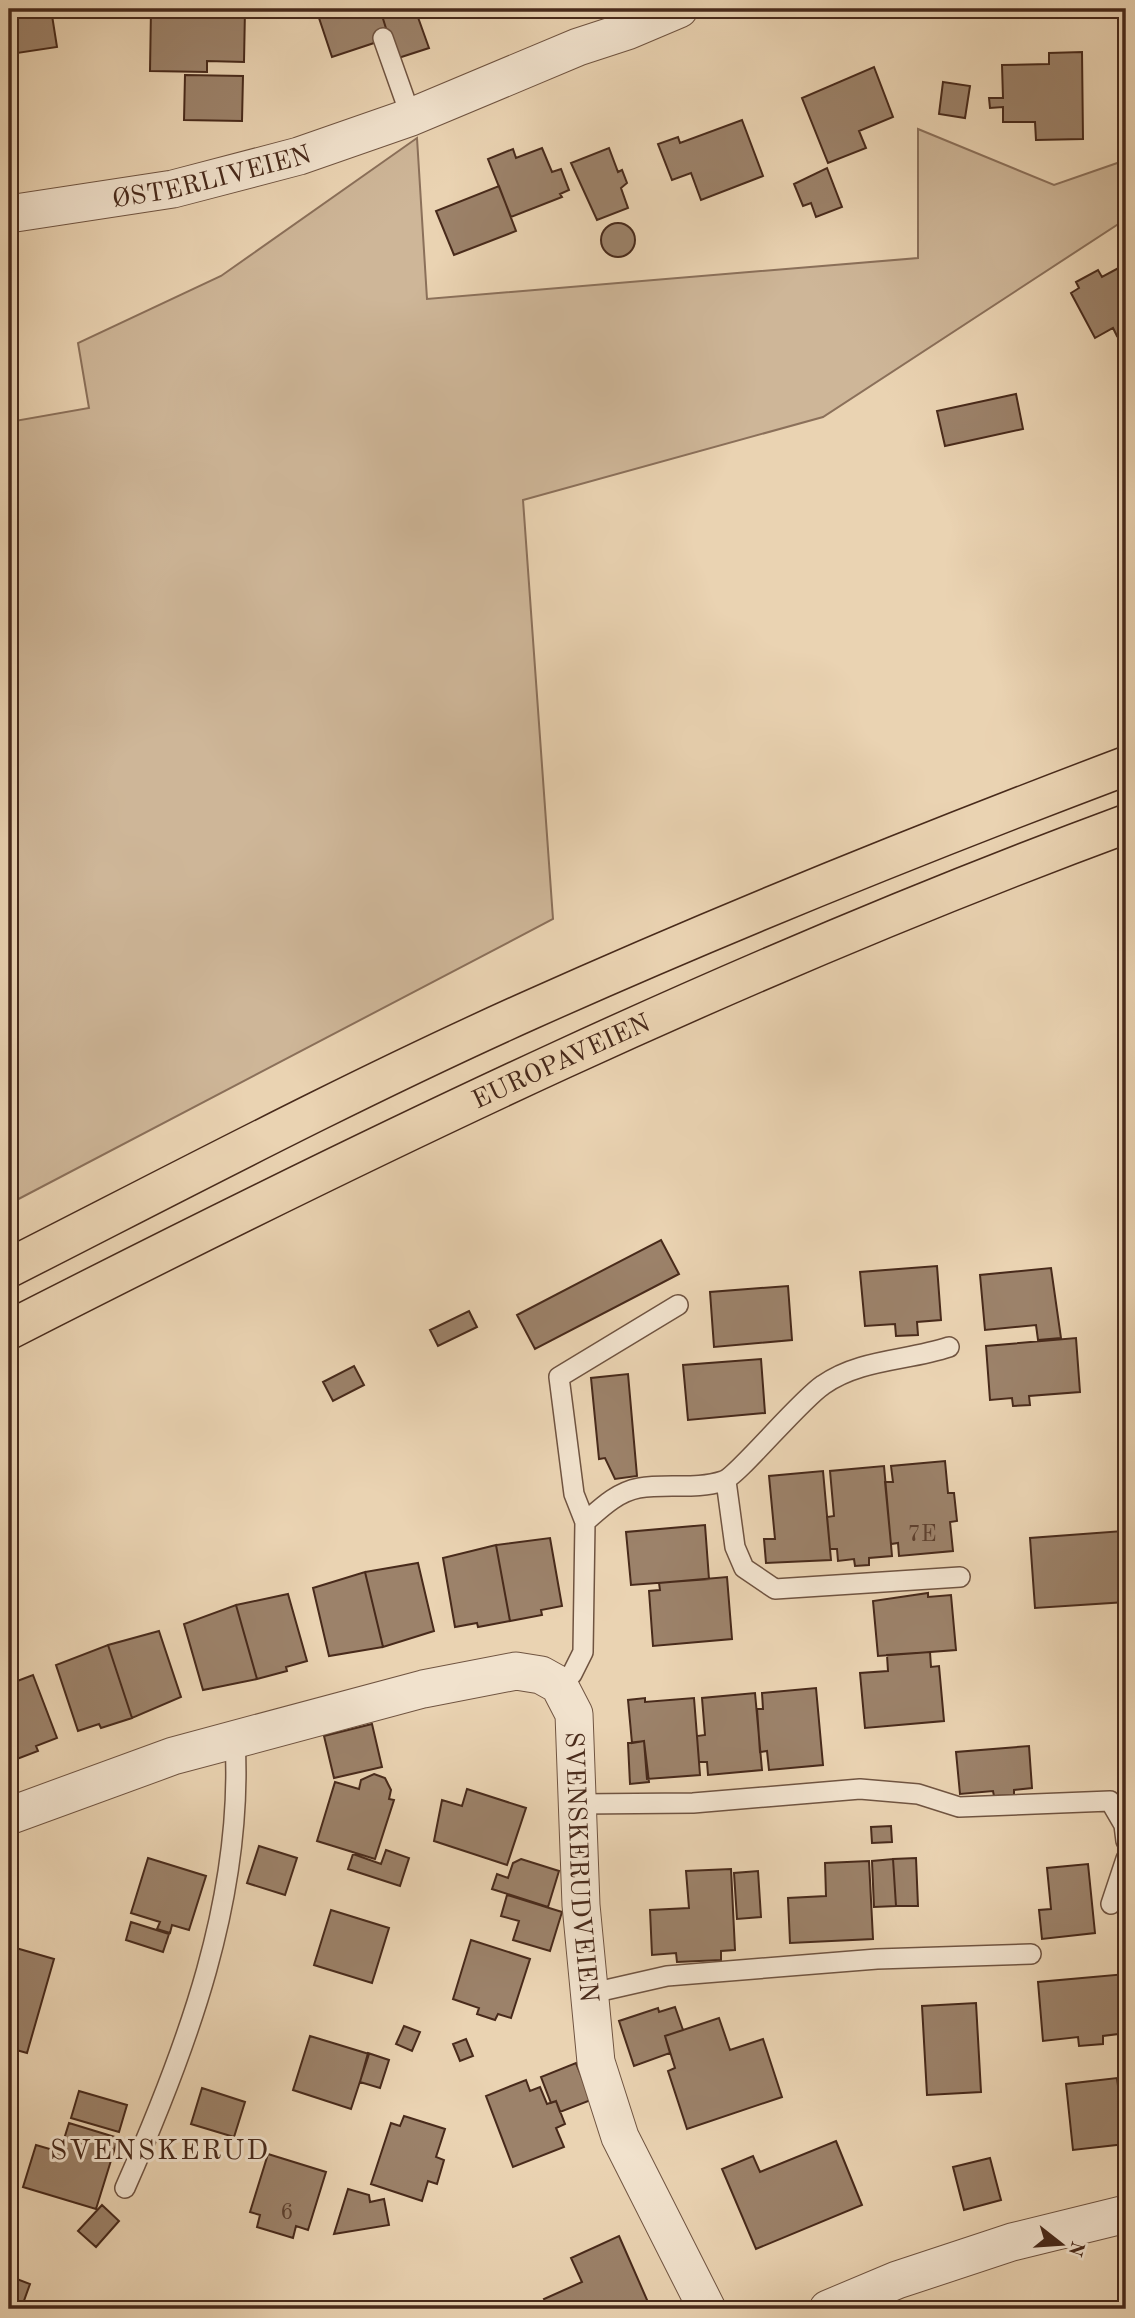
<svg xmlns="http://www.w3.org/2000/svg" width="1135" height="2318" viewBox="0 0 1135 2318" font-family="'Old Standard TT',serif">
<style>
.green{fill:#ceb698;stroke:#8b705a;stroke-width:2}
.building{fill:#9c826a;stroke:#482a1b;stroke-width:2}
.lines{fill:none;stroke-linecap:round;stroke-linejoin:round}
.service-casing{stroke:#705441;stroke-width:22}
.minor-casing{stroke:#705441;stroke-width:39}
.trunk-casing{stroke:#482a1b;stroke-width:41}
.service{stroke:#f1e2cd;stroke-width:19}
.minor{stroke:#f1e2cd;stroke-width:37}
.trunk{stroke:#ead3b2;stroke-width:38}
.labels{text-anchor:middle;stroke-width:6;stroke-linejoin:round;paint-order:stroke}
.number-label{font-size:23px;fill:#5d402f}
.street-label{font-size:26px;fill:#482a1b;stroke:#f1e2cd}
.neighbourhood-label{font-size:28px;letter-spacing:2px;fill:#482a1b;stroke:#f1e2cd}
</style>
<rect width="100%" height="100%" fill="#ead3b2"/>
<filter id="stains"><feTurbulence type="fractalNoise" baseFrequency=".00286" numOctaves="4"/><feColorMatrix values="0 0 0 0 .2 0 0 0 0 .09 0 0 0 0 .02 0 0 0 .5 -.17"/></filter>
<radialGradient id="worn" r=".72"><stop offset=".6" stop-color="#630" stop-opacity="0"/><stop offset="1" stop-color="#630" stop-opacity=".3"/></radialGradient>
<!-- green -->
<path class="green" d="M918,129L1054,185L1126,160V219L823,417L523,500L553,919L9,1204V422L89,408L78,343L221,276L417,138L427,299L918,258Z"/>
<!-- building -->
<path class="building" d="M9,9H51L57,47L10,54L12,65H9Z
M151,9H245L244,62L207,61V72L150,71Z
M316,9H380L389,38L332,57Z
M380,9H415L429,48L383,63L389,38Z
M1082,52L1083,139L1036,140L1035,122H1003V107L990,108L989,98H1003L1002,65L1049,64V53Z
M874,67L893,117L859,131L866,148L828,163L802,98Z
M185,75L243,76L242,121L184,120Z
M943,82L970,86L965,118L939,114Z
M742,120L763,176L701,200L691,173L672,180L658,144L678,137L680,143Z
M542,148L552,172L561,169L569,190L560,194L562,197L511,217L488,159L513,149L516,158Z
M609,148L618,172L622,170L627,183L621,188L628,208L597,220L571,163Z
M827,168L842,207L816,217L811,203L803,206L794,184Z
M499,186L516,231L454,255L436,211Z
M601 240a17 17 0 1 1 34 0a17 17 0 1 1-34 0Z
M1126,264V331L1117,336L1113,328L1095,338L1071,293L1079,288L1076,282L1098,270L1102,277Z
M1016,394L1023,429L945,446L937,411Z
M661,1240L679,1274L535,1349L517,1315Z
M937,1266L941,1320L917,1322L918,1335L896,1336L895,1324L865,1326L860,1272Z
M1051,1268L1061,1338L1038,1340L1036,1325L985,1330L980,1275Z
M788,1286L792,1340L714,1347L710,1292Z
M469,1311L477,1327L438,1346L430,1330Z
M1076,1338L1080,1392L1029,1396L1030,1405L1013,1406L1012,1398L990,1400L986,1346Z
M761,1359L765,1413L688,1420L683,1365Z
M354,1366L364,1385L333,1401L323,1382Z
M628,1374L637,1476L615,1479L605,1458L599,1459L591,1378Z
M945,1461L948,1493H954L957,1521L950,1522L953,1551L899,1556L898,1543L891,1544L885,1482H893L891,1466Z
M884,1466L892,1556L869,1558V1565L855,1566L854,1559L838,1561L837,1549H830L827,1517L834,1516L830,1471Z
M823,1471L831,1560L766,1563L764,1539H775L769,1476Z
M705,1525L709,1579L631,1585L626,1532Z
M1123,1531L1126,1602L1035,1608L1030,1538Z
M550,1538L562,1606L541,1610L542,1615L510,1621L496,1545Z
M496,1545L510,1621L478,1627L477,1623L455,1627L443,1558Z
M418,1563L434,1631L383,1647L365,1572Z
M365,1572L383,1647L329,1656L313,1588Z
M727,1577L732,1639L653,1646L649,1591L660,1590L659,1583Z
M928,1593V1597L951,1595L956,1650L878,1656L873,1601Z
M288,1594L307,1661L286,1667L287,1671L257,1679L236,1605Z
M236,1605L257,1679L203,1690L184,1624Z
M159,1631L181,1697L132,1718L108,1645Z
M108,1645L132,1718L101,1728L99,1724L78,1731L56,1665Z
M930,1652L931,1667L939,1666L944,1721L865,1728L860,1673L888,1671L887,1655Z
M33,1675L57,1738L36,1746L38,1751L9,1762V1680L12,1683Z
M816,1688L823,1765L769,1770L767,1751L760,1752L757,1709H763L762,1693Z
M755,1693L762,1770L708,1775L707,1762H699L697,1736L705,1735L702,1698Z
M645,1698V1702L694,1698L700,1775L647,1779L644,1741L632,1743L628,1700Z
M372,1724L382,1767L334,1778L324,1736Z
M644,1741L649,1782L630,1784L628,1743Z
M1029,1746L1032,1788L1014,1790V1795L994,1796L993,1791L960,1794L956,1752Z
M374,1774L385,1778L391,1790L389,1799L394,1800L375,1859L317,1841L335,1782L359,1789L361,1780Z
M467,1789L526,1808L507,1865L434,1841L442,1800L462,1806Z
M891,1826L892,1842L872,1843L871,1827Z
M259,1846L297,1858L285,1895L247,1883Z
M386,1850L409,1858L400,1886L348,1869L353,1854L381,1864Z
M148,1858L206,1876L189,1930L172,1925L170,1933L157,1929L160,1922L131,1913Z
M916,1858L918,1906H896L893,1859Z
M521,1859L559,1871L548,1907L492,1889L497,1874L508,1878L513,1863Z
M893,1859L896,1906L874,1907L872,1861Z
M869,1861L873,1939L790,1943L788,1898L826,1896L825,1863Z
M1088,1864L1095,1933L1042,1939L1039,1910L1051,1909L1047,1868Z
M731,1869L735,1950L721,1951V1960L677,1962L676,1953L652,1955L650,1910L689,1908L686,1871Z
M758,1871L761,1917L737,1919L734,1873Z
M507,1895L562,1912L550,1951L513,1940L519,1921L501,1916Z
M331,1910L389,1928L372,1983L314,1965Z
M131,1922L169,1934L163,1952L126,1940Z
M471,1940L530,1959L511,2018L498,2014L495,2020L477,2014L479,2008L453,1999Z
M9,1946L54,1959L27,2053L9,2048Z
M1126,1974V2033L1103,2036V2044L1079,2046L1078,2037L1043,2041L1038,1982Z
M976,2003L981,2092L927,2095L922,2006Z
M675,2007L683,2030L665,2036L670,2053L634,2066L619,2021L658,2008L659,2012Z
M719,2018L730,2050L763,2039L782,2097L687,2129L668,2071L675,2068L665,2036Z
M404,2026L420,2032L412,2051L396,2044Z
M310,2036L369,2054L351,2109L293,2090Z
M466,2039L473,2056L460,2061L453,2044Z
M368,2053L389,2060L380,2088L360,2082Z
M576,2063L591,2100L560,2112L556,2101L551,2103L541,2077Z
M1117,2078L1119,2094L1126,2093V2120L1122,2121L1125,2144L1073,2150L1066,2084Z
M526,2080L530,2091L540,2087L547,2104L556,2101L565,2124L556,2128L564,2147L513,2167L486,2096Z
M202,2088L245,2102L234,2137L191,2124Z
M79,2091L127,2105L119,2132L71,2118Z
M404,2116L445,2129L436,2157L444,2160L437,2184L428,2181L422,2201L371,2184L391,2123L400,2126Z
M69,2123L118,2138L96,2209L23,2187L36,2145L60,2152Z
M836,2141L862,2205L756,2249L722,2169L753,2156L760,2172Z
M268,2154L326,2172L308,2230L296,2226L293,2238L257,2227L260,2215L250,2212Z
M990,2158L1001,2200L964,2210L953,2167Z
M348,2189L369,2195L370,2202L384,2199L389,2225L334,2234Z
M102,2205L119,2221L96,2247L78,2231Z
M619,2236L651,2309H549L544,2299L582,2282L571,2258Z
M9,2276L30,2284L21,2309H9Z"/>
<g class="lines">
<defs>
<path id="service" d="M383,38L411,117
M726,1481L735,1547L744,1568L775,1589L960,1577
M585,1522L574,1494L559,1377L678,1305
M559,1685L572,1674L583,1652L585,1522C601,1508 617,1492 639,1488C666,1483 696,1490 723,1481C737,1477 799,1401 823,1385C860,1359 907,1361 949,1347
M579,1804L693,1803L860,1789L918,1794L959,1807L1110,1801L1124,1825L1126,1841
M1111,1904L1126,1859
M588,1994L667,1976L877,1959L1031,1954
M125,2188C187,2048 244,1896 235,1740"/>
<g id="minor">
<path id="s1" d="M9,214L173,189L299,156L411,117L578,47L627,31L679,9"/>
<path id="s2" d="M9,1816L173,1756L423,1689L516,1671L541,1675L559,1685L574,1714L581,1905L596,2062L620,2137L707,2309"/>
<path d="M828,2309L897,2280L1012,2242L1126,2214"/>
</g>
<g id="trunk">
<path d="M9,1268C180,1181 352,1090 528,1011C724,923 925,842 1126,766"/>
<path id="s3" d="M9,1330C373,1144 742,966 1126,824"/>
</g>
</defs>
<!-- service casing -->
<use href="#service" class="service-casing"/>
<!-- minor casing -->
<use href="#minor" class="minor-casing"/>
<!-- trunk casing -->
<use href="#trunk" class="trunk-casing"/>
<!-- service -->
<use href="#service" class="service"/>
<!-- minor -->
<use href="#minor" class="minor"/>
<!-- trunk -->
<use href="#trunk" class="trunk"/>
</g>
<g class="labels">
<!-- number labels -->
<g class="number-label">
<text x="922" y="1541">7E</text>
<text x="287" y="2219">6</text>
</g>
<!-- street labels -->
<g class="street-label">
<text dy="9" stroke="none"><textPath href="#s1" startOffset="206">ØSTERLIVEIEN</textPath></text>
<text dy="9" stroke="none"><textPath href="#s3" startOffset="614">EUROPAVEIEN</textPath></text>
<text dy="9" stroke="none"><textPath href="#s2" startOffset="760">SVENSKERUDVEIEN</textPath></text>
</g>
<!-- neighbourhood labels -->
<g class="neighbourhood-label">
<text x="160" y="2159">SVENSKERUD</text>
</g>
</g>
<!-- margin -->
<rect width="1135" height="2318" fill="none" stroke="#ead3b2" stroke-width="35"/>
<rect x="10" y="10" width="1114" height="2297" fill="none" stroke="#482a1b" stroke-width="3.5"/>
<rect x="18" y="18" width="1100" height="2283" fill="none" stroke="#482a1b" stroke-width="2"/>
<!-- north arrow -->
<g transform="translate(1061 2244) rotate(107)" stroke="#f1e2cd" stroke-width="5" paint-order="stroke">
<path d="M0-5L12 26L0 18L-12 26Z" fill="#482a1b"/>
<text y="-10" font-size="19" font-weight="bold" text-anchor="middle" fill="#482a1b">N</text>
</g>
<rect width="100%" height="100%" filter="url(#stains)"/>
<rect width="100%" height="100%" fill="url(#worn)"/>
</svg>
